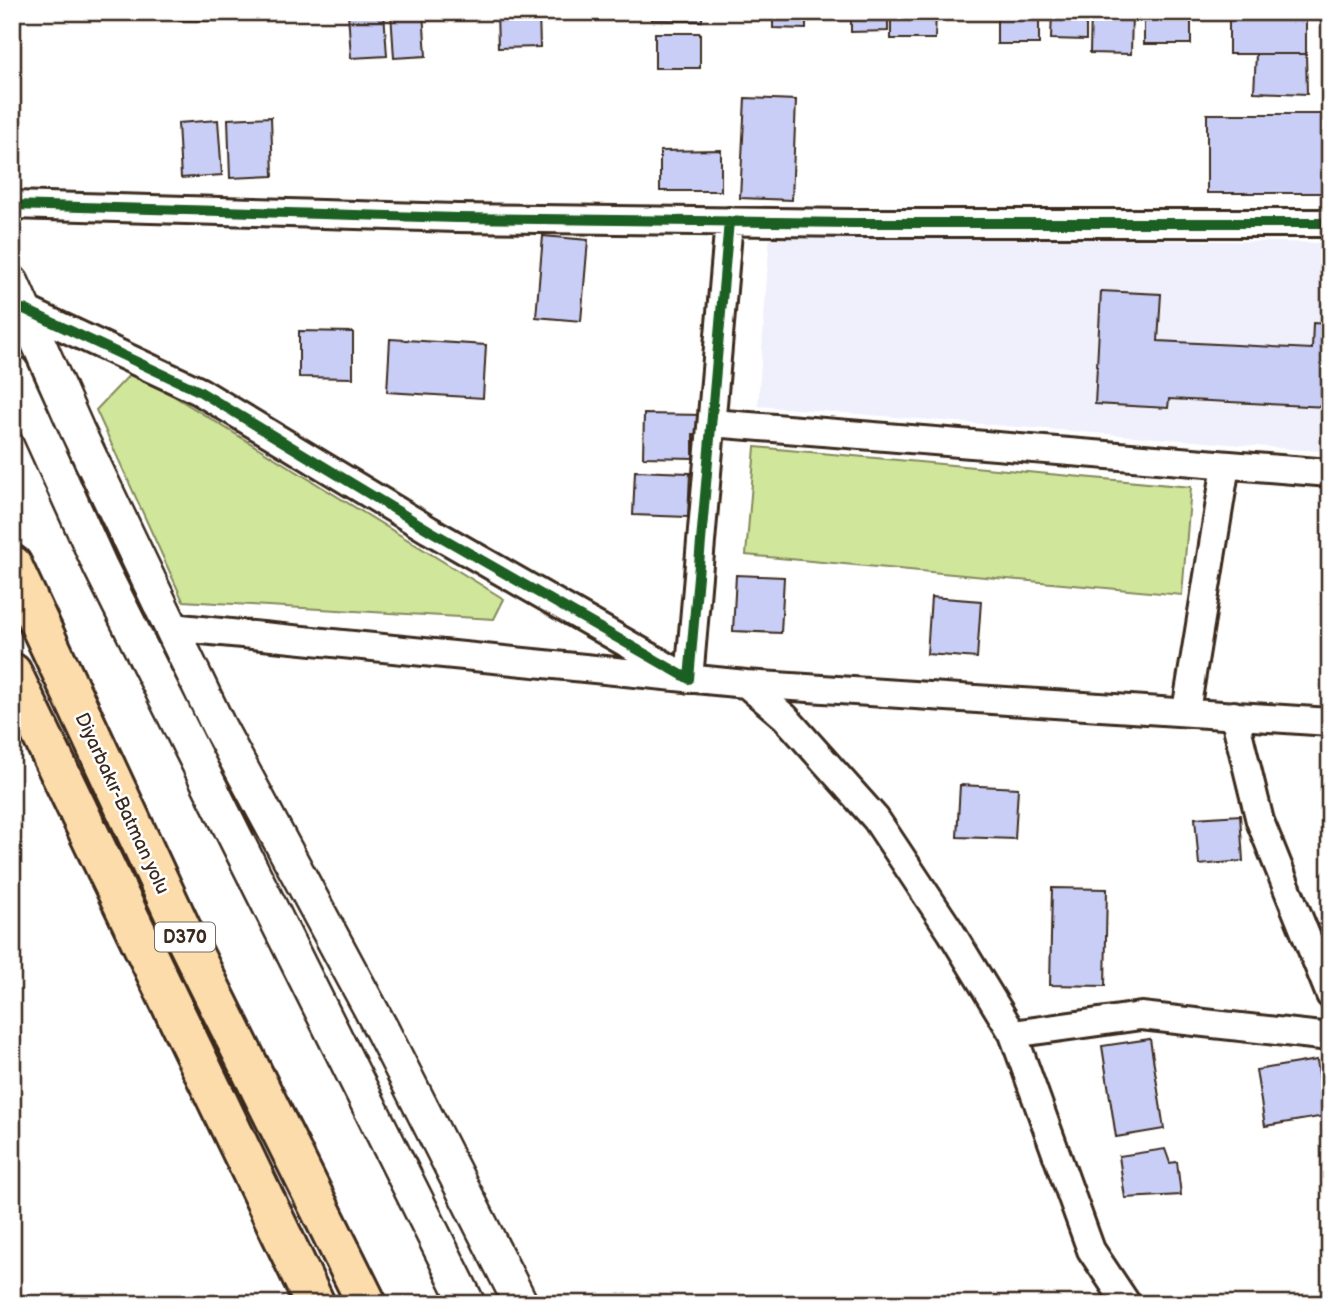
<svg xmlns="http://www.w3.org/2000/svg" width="1342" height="1316" viewBox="0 0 1342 1316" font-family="'Balsamiq Sans',sans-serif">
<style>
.built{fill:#eff0fc}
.green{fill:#cfe69b;stroke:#85885c;stroke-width:2}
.building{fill:#c9cef6;stroke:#3b2a1e;stroke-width:2}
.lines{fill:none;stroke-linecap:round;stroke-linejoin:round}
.minor-casing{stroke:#3b2a1e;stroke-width:32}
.tertiary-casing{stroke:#3b2a1e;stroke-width:38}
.trunk-casing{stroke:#3b2a1e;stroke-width:44}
.minor{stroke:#fff;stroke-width:26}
.tertiary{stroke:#fff;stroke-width:33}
.trunk{stroke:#fddcac;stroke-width:38}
.cycleway-casing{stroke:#fff;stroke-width:15}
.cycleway{stroke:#1b5e20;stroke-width:10}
.labels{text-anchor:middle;stroke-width:5;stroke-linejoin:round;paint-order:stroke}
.shield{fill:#fff;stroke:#766a62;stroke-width:2}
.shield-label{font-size:18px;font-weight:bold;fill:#3b2a1e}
.street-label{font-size:19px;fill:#3b2a1e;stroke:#fff}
</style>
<rect width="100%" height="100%" fill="#fff"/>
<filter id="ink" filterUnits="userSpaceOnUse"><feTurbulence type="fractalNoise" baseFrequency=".0143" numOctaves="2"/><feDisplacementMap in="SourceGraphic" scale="14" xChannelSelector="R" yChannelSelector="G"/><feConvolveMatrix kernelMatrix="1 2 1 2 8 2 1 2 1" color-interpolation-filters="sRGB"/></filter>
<g filter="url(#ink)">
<!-- built -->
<path class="built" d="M770,233L1330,243V452L758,406Z"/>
<!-- green -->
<path class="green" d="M133,371L504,599L494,619L183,601L96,410Z
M755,447L1191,487L1182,595L746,555Z"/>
<!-- building -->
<path class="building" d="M174,12H227L226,21L174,20Z
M348,12H384L387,56L351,58Z
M391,12H423L426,56L394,58Z
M429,12H468V19L429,20Z
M497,12H539L540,47L498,48Z
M652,12H702V21L652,20Z
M773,12H806V29L773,28Z
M851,12H888V31L851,32Z
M891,12H936L935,39H891Z
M997,12H1039V44H997Z
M1052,12H1086V40L1051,39Z
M1091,12H1132L1131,54L1090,53Z
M1144,12H1191V44H1144Z
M1229,12H1306V54H1229Z
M655,33H700V68H655Z
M1256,54H1306L1307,94L1254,92Z
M745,98L796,100L792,200L740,198Z
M1207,114H1326V193H1207Z
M271,117L273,176L230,178L228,119Z
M218,120L222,175L181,178L178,123Z
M721,150V191H660V151Z
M543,236L588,240L581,321L536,317Z
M1101,291L1161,294L1158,341L1312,349L1313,323L1330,324V417L1327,416V407L1169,399L1168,408L1095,404Z
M299,331L353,332V378L299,377Z
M390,339L486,345L483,398L387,392Z
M644,414L703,415L702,435L693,434V458L643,457Z
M635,471L690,473L688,517L633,515Z
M736,575L784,577L781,633L733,631Z
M931,597L981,601L977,658L927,654Z
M960,785L1018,788L1015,839L957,837Z
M1240,815L1243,861L1199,865L1195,818Z
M1325,886H1330V922H1324Z
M1052,888L1107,889L1105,986L1050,985Z
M1150,1039L1164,1129L1116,1137L1102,1046Z
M1317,1060L1325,1116L1265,1126L1256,1070Z
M1165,1149L1170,1163L1177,1162L1181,1195L1125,1198L1119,1156Z"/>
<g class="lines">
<defs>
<path id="minor" d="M12,205L457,218L854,223H1330
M24,309L199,391L429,530L689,679L729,221
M712,423L1330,473
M171,627L746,684L1330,722
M746,684L785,717L876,819L951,932L1013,1034L1091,1250L1127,1304
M1186,711L1226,465
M1234,715L1260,821L1330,995
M1013,1034L1141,1016L1330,1037"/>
<path id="tertiary" d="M12,283L77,430L218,725L383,1032L521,1304
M12,372L100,566L468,1304"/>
<path id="trunk" d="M12,565L185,937L367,1304
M12,673L315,1304"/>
</defs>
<!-- minor casing -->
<use href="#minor" class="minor-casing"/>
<!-- tertiary casing -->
<use href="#tertiary" class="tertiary-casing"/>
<!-- trunk casing -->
<use href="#trunk" class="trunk-casing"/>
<!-- minor -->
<use href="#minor" class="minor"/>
<!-- tertiary -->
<use href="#tertiary" class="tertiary"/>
<!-- trunk -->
<use href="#trunk" class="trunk"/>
<defs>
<path id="cycleway" d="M12,205L457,218L854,223H1330
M24,309L199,391L429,530L689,679L729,221"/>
</defs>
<!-- cycleway casing -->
<use href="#cycleway" class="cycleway-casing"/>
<!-- cycleway -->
<use href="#cycleway" class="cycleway"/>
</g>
</g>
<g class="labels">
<!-- shield labels -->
<rect class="shield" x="155" y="922.5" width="60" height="29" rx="5"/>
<g class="shield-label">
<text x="185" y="943">D370</text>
</g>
<!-- street labels -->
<g class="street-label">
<text transform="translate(123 803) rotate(65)" y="7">Diyarbakır-Batman yolu</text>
</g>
</g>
<!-- margin -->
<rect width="1342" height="1316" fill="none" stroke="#fff" stroke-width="42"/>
<rect x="21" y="21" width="1300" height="1274" fill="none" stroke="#3b2a1e" stroke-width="2.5" filter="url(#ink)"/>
</svg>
